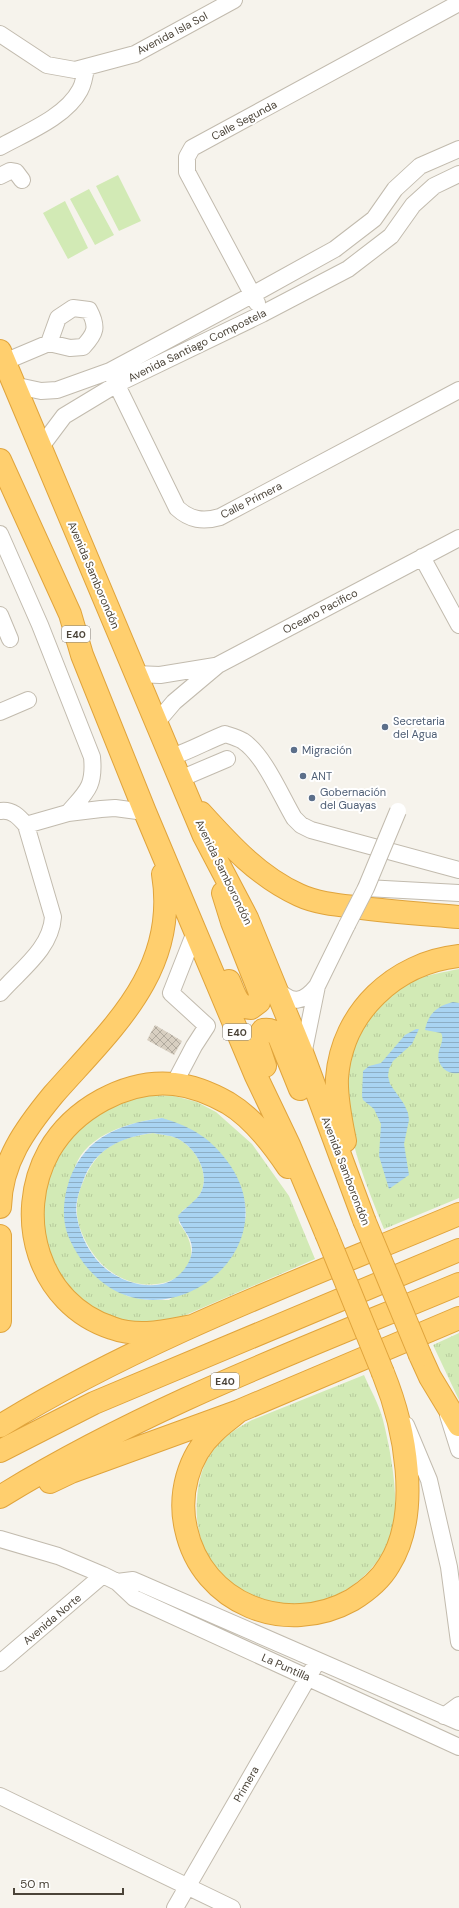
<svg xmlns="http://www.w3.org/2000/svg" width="459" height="1908" viewBox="0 0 459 1908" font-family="'DM Sans',sans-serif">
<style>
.park{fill:url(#park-tufts);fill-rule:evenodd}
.pitch{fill:#d2eab5}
.water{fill:url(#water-rules);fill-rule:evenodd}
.building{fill:url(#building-cross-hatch)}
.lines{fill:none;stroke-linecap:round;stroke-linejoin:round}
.minor-casing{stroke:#c2bbae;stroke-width:18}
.highway-casing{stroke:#e0a43c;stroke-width:24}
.minor{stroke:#fff;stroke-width:16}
.highway{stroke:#ffcf6e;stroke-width:22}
.minor-bridge-casing{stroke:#c2bbae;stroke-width:18;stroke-linecap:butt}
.highway-bridge-casing{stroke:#e0a43c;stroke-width:24;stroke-linecap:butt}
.minor-bridge{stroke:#fff;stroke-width:16}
.highway-bridge{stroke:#ffcf6e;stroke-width:22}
.service-dot{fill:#5c6f8a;stroke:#fff;stroke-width:1.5}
.labels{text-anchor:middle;stroke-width:4;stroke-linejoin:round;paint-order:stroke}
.shield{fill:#fff;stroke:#817c74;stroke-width:1}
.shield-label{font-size:10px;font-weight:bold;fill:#4b4439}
.street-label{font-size:11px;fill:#4b4439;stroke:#fff}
.service-label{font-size:11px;fill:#4e5e75;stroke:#fff;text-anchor:start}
</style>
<defs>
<pattern id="park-tufts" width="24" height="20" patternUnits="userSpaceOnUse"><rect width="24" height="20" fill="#d2eab5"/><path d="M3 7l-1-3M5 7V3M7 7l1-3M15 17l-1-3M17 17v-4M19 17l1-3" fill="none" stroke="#b6ca9c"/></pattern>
<pattern id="water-rules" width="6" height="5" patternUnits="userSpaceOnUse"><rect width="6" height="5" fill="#a9d4f2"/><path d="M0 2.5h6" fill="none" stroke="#8caec5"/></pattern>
<pattern id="building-cross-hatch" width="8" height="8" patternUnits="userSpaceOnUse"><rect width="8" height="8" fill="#d8cfc1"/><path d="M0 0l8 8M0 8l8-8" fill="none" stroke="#b1aa9e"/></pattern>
</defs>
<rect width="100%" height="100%" fill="#f6f3ec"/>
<!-- park -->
<path class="park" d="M459,969V1198L384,1229C363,1176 336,1115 351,1056C352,1050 356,1043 359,1037C371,1011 389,992 415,980C429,974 445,972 459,969Z
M149,1095L174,1096L197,1102L216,1112L252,1144L289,1196L315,1259L172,1321L134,1324L97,1312L80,1300L54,1266L41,1220L49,1174L70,1137L103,1110L127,1100ZM162,1118L245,1202L246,1216L241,1235L234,1253L169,1300H147L127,1296L68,1234C69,1218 71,1201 73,1185C73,1179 73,1172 75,1167C87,1133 132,1122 162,1118Z
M153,1133C162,1135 172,1135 180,1140C197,1150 211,1175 200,1194C196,1201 189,1206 182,1211L179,1223C227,1283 121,1318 84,1238C75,1220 74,1201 83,1182C97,1148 117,1138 153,1133Z
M459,1333V1400L433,1345Z
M364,1375C370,1389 379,1404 383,1420C390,1448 397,1486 395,1515C391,1566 340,1606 291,1606C284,1606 277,1603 270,1601C221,1589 193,1550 197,1499C200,1459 217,1438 252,1420Z"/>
<!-- pitch -->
<path class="pitch" d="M118,175L141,221L119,231L96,186Z
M89,189L114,235L95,245L70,199Z
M65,201L88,248L68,259L43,213Z"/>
<!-- water -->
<path class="water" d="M453,1002L459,1003V1073C453,1074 449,1073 444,1069C430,1055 447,1043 441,1033L425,1030C428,1014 437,1006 453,1002Z
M416,1029H419L412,1044L393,1061L389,1069L388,1076L390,1084L404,1104L408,1113L409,1120L404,1144L409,1175L389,1189L379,1156L381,1124L374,1109L363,1100L362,1096L363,1071L369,1066L381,1063L405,1035Z
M162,1118C193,1127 212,1139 230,1165C297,1263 130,1371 69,1238C62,1222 63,1204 67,1188C80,1140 116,1124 162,1118ZM153,1133C162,1135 172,1135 180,1140C197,1150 211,1175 200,1194C194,1203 184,1208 178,1216C180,1228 192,1236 192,1249C192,1258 187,1267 181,1273C162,1294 126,1285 106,1269C91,1257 80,1236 77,1217C74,1203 80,1189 85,1176C98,1147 123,1137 153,1133Z"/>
<!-- building -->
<path class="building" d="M155,1025L182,1041L174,1055L147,1040Z"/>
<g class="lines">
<defs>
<path id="minor" d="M0,34L47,65L75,70L135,54L234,0
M0,147C25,133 66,117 80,90C84,83 85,75 86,67
M0,176L10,171L16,172L22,180
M257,303L187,172V157L192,148L459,3
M4,362L49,343L70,348L83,347C96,333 98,327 89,310L73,308L58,318L49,343
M112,375L177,508C190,520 203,522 220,517L459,390
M13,385L41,391L57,390L110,371L252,295L335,249L374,219L395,189L420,166L459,149
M40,448L64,416L117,384L262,314L348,269L391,236L413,205L434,186L459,174
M0,534L40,625L92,757C95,787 86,792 68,813
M422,557L459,625
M0,615L10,639
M135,674L160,675L215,666
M0,712L28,700
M157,722L174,702L218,665L459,538
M171,757C190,751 207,741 225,734C231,736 238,738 243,741C264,755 281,796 294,818L301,825L311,830L459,870
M180,779L227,759
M0,811C12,809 19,817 26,825L53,917C51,949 20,970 0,993
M26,825L68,813L101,809L115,808L145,812
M366,888L459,893
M276,988C292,1005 303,1003 317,986
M303,1055L317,986L347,925
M174,1084L194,1046L207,1026L171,993L195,932
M448,1415L459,1450
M406,1425L429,1480L449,1567L459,1642
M0,1539L58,1556L103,1575L117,1582L134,1598L459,1747
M117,1582L133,1580L140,1583L459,1722
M0,1663L103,1575
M444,1716L459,1705
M0,1796L232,1908
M175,1908L314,1667"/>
<path id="highway" d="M0,351L204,836L247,918L303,1055L364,1220
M0,460L70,614L82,655L145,812L256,1076L289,1145L326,1233
M201,813C230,845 259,877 299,895C316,903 337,905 355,907C390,912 424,914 459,917
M223,893L232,922L260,993L259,1002L251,1008C237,1008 234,992 229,981
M265,1066L256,1039L263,1030C271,1029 274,1031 279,1037L300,1089
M345,1141C341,1121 336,1098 337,1078C342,1012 395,963 459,956
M0,1207C1,1162 25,1129 53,1095C111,1029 179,971 163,874
M0,1236V1321
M192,1326C165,1331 139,1338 112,1328C38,1304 13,1216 49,1151C73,1109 126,1079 174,1084C192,1086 212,1094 228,1103C253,1118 272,1143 288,1167
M420,1355L430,1377L459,1425
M239,1411C231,1418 222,1424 214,1432C188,1456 178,1495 186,1529C202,1604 286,1637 352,1600C365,1592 381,1579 389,1565C422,1513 405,1427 383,1373
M0,1426C144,1338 304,1279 459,1214
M0,1451L94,1403L459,1250
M50,1482L71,1472L239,1411L459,1318
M0,1497C144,1408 303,1349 459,1284"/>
</defs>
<!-- minor casing -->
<use href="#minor" class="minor-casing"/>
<!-- highway casing -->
<use href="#highway" class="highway-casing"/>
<!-- minor -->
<use href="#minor" class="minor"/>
<!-- highway -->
<use href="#highway" class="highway"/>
<defs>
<path id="minor-bridge" d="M347,925L366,888L398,811"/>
<path id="highway-bridge" d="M364,1220L420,1355
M326,1233L383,1373"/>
</defs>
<!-- minor-bridge casing -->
<use href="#minor-bridge" class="minor-bridge-casing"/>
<!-- highway-bridge casing -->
<use href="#highway-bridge" class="highway-bridge-casing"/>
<!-- minor-bridge -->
<use href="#minor-bridge" class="minor-bridge"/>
<!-- highway-bridge -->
<use href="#highway-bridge" class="highway-bridge"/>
</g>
<!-- markers -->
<g class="service-dot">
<circle cx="385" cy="727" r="4"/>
<circle cx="294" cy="750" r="4"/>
<circle cx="303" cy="776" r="4"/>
<circle cx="312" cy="798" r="4"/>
</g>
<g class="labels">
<!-- shield labels -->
<g class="shield">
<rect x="62" y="626" width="28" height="16" rx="3"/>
<rect x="223" y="1024" width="28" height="16" rx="3"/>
<rect x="211" y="1373" width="28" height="16" rx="3"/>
</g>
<g class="shield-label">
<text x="76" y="638">E40</text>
<text x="237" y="1036">E40</text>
<text x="225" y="1385">E40</text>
</g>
<!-- street labels -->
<g class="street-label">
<text transform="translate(172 33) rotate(-28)" y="4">Avenida Isla Sol</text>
<text transform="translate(244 120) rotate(-28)" y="4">Calle Segunda</text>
<text transform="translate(197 345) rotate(-26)" y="4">Avenida Santiago Compostela</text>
<text transform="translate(251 500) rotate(-27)" y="4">Calle Primera</text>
<text transform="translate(94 575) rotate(67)" y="4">Avenida Samborondón</text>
<text transform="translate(320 611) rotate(-28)" y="4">Oceano Pacifico</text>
<text transform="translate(224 872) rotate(64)" y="4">Avenida Samborondón</text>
<text transform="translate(346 1171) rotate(69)" y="4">Avenida Samborondón</text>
<text transform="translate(52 1619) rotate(-40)" y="4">Avenida Norte</text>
<text transform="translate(286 1667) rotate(24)" y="4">La Puntilla</text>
<text transform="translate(246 1784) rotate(-60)" y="4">Primera</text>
</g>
<!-- service labels -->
<g class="service-label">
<text x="393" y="725">Secretaria<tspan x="393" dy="13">del Agua</tspan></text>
<text x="302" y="754">Migración</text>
<text x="311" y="780">ANT</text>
<text x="320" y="796">Gobernación<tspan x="320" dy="13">del Guayas</tspan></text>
</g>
</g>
<!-- scale -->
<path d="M14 1888v6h109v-6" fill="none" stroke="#4b4439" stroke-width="2"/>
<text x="20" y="1888" font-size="12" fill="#4b4439" stroke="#ffffff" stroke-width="3" paint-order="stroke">50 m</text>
</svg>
